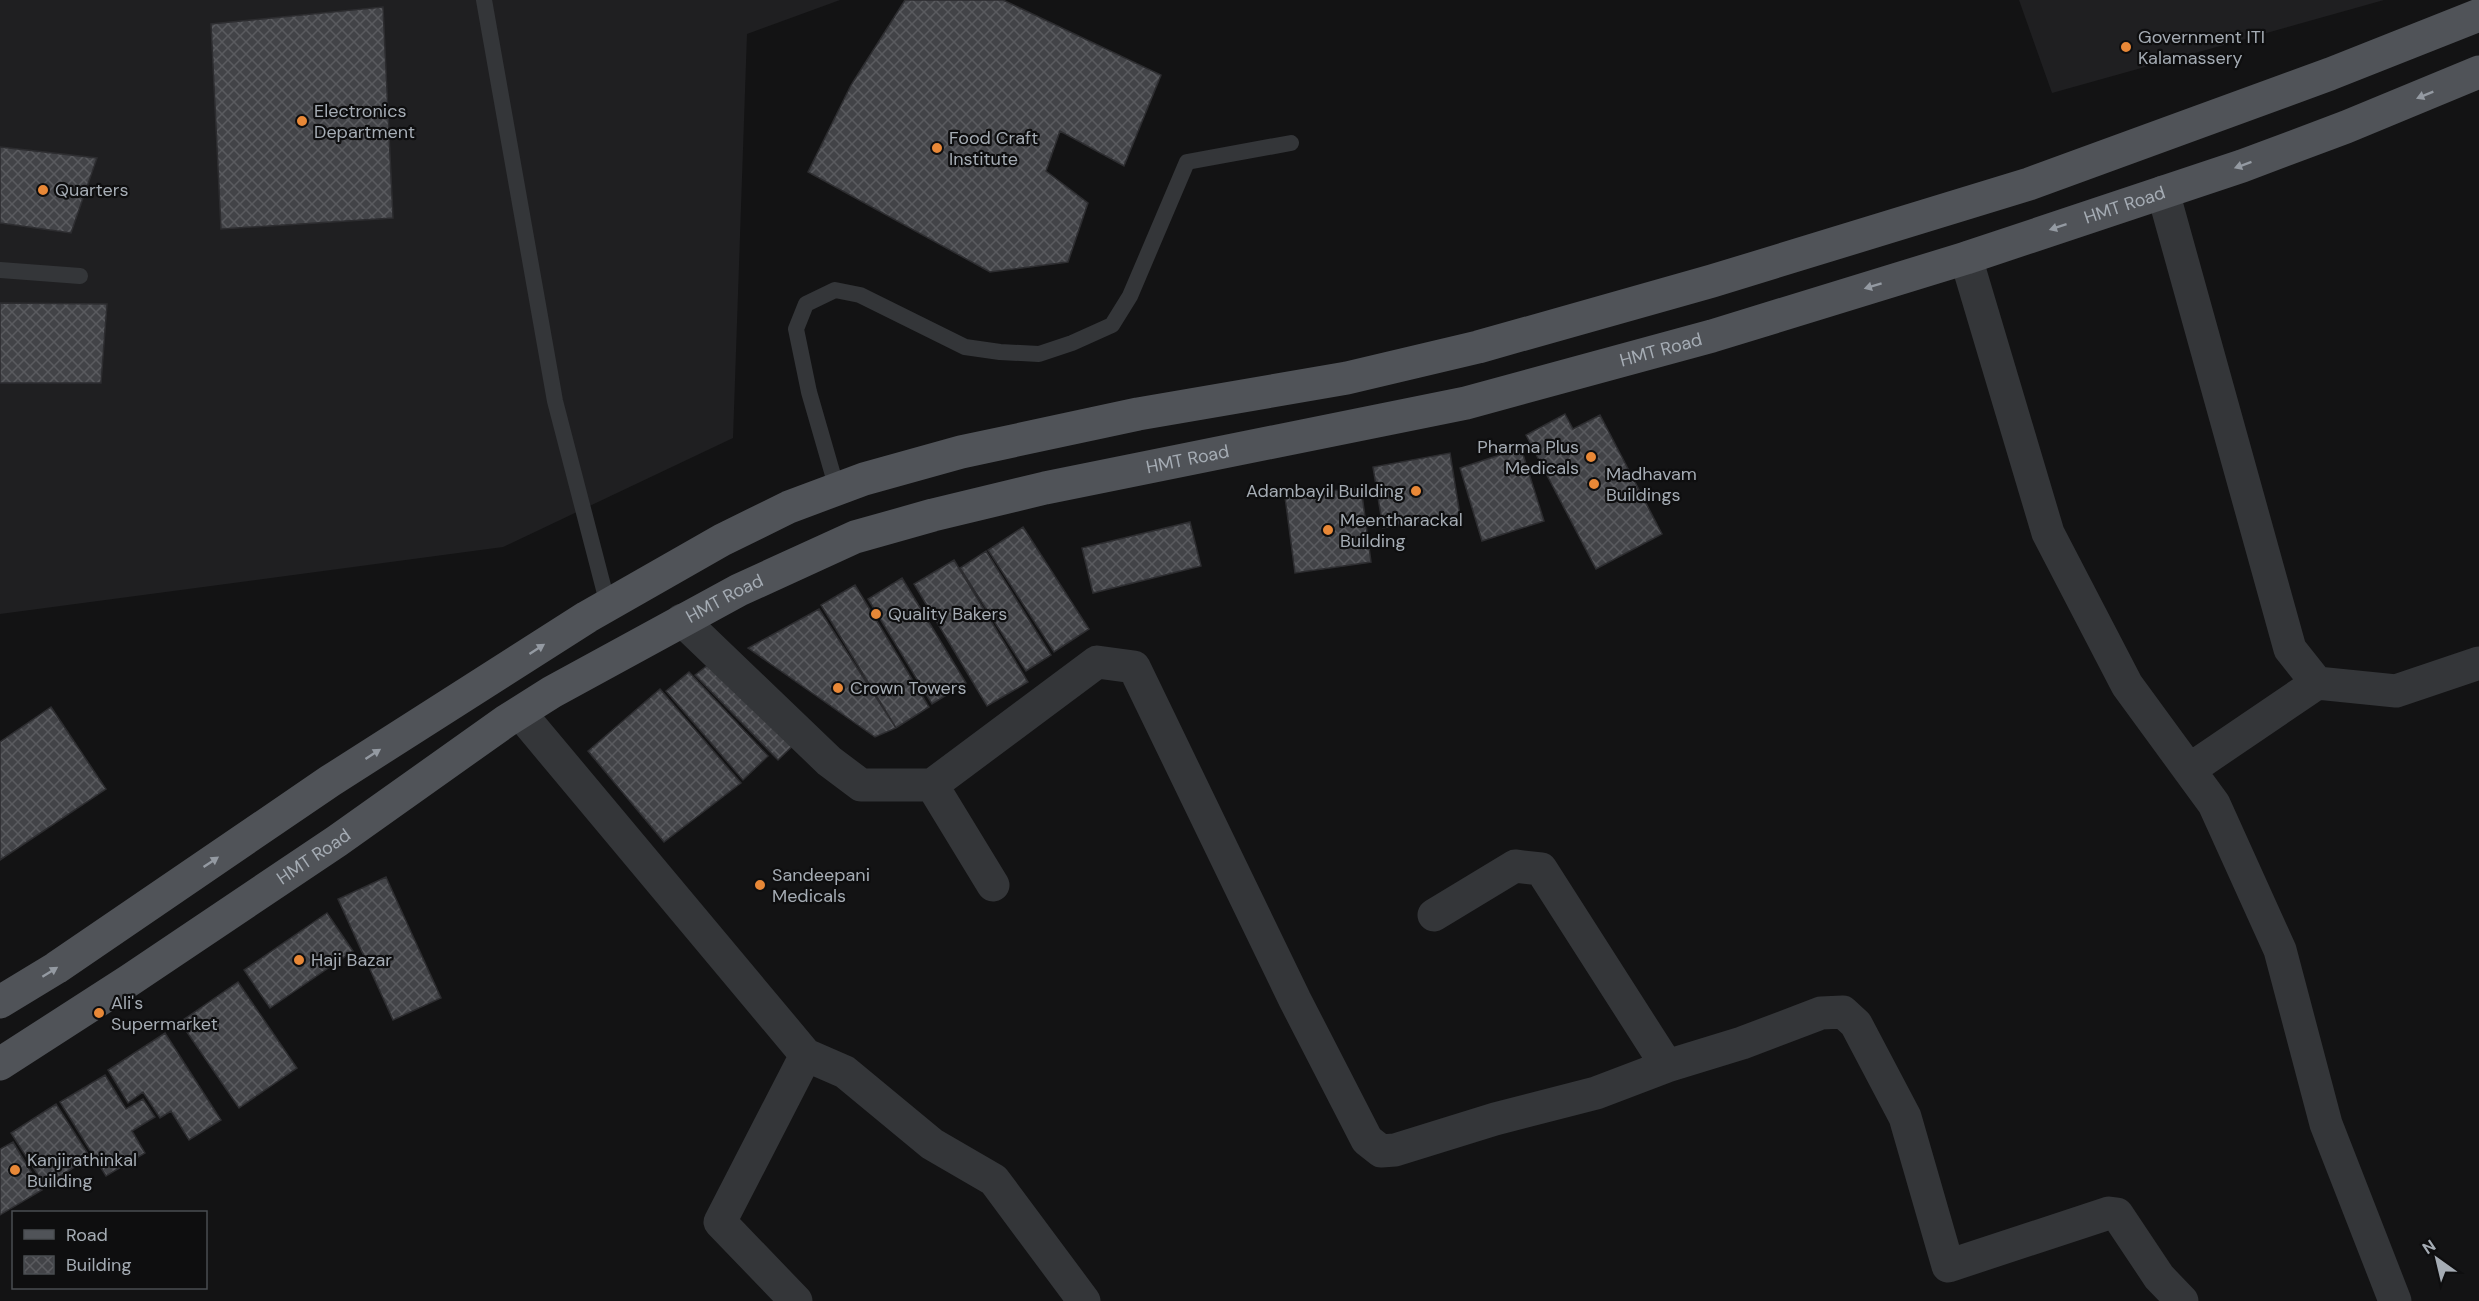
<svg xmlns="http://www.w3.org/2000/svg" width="2479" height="1301" viewBox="0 0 2479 1301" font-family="'DM Sans',sans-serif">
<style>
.built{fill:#1f1f21}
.building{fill:url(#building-cross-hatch);stroke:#2d2d30;stroke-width:1.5}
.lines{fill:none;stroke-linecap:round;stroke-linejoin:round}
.service{stroke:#343639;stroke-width:16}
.minor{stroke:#343639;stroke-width:33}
.primary{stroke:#505358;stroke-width:33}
.oneway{fill:#949aa2}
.poi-dot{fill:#e88837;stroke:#0e0e0f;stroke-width:2}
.labels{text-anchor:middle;stroke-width:4.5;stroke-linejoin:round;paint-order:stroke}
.poi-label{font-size:18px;fill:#a5acb4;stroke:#0e0e0f;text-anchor:start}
.street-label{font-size:18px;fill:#a5acb4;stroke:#0e0e0f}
</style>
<defs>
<pattern id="building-cross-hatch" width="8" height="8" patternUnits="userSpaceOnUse" patternTransform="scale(1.5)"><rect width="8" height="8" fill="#424347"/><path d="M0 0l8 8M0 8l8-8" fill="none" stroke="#5a5b5f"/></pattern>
</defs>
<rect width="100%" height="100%" fill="#131314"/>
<!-- built -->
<path class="built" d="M0,0H840L747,34L733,438L503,547L0,614Z
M2019,0H2384L2052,93Z"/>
<!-- building -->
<path class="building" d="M905,0H1003L1161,75L1124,166L1060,131L1046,171L1088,203L1068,262L990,272L808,172L851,85Z
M383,7L393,218L221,229L211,24Z
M0,147L97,158L71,233L0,223Z
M0,303L107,304L101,383H0Z
M1565,414L1573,429L1600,415L1662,534L1596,569L1526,435Z
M1521,448L1544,521L1482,541L1460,468Z
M1450,453L1460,515L1383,528L1373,467Z
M1361,487L1371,562L1295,573L1285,497Z
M1190,522L1201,566L1093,593L1082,548Z
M1023,527L1089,629L1054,652L988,550Z
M986,551L1051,655L1026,671L960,568Z
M954,560L1028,682L987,706L914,584Z
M902,578L966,683L932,704L868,599Z
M855,585L929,707L896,728L821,605Z
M819,609L896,728L875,737L748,648Z
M717,658L802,737L778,760L695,675Z
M689,672L768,756L743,780L666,691Z
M660,689L741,783L664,842L588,751Z
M51,707L106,789L0,860V742Z
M386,877L441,998L393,1020L338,899Z
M327,913L353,951L270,1008L244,970Z
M238,982L297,1068L239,1108L180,1022Z
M165,1033L221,1120L189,1140L171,1111L160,1118L143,1092L128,1103L108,1070Z
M105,1075L126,1109L143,1099L155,1117L132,1131L145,1153L106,1176L60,1102Z
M56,1104L90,1157L45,1186L11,1133Z
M13,1142L42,1190L0,1215V1149Z"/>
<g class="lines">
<!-- service -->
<path class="service" d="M484,0L555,401L608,605
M0,270L80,276
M837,489L809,392L796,329L806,304L835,290L860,295L965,347L1000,352L1039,354L1072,343L1112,325L1130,296L1187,162L1291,143"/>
<!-- minor -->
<path class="minor" d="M2163,192L2290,649L2317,683
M1966,258L2048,533L2127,685L2214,804L2280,950L2326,1124L2395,1301
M682,620L829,761L861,785H932L1097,662L1134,667L1295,1000L1367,1140L1381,1151L1395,1150L1495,1119L1596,1093L1667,1066L1742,1043L1821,1013L1843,1012L1856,1024L1905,1117L1948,1266L2109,1213L2117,1214L2159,1277L2182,1301
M520,713L806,1055L720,1222L796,1301
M2189,770L2317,683L2396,691L2479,663
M932,785L993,885
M1434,915L1515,866L1541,869L1667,1066
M806,1055L845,1072L932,1144L994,1180L1084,1301"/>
<!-- primary -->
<g class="primary">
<path d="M0,1002L56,968L330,781L587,617L722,540L789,507L864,479L961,452L1138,414L1347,378L1478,347L1712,281L2029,184L2330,74L2479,15"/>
<path id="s1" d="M0,1064L130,980L337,841L506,721L552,692L739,590L855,537L933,515L1045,488L1466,403L1712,336L1966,258L2242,166L2346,127L2479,72"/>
</g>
</g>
<!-- one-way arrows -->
<defs><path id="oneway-solid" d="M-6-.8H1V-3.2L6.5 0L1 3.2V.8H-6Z" transform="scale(1.5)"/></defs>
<g class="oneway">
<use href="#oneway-solid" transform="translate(2425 95) rotate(158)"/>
<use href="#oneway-solid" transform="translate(2243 165) rotate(160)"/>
<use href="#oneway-solid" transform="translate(2058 227) rotate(162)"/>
<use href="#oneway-solid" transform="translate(1873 286) rotate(163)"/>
<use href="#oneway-solid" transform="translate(537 649) rotate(-33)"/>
<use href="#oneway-solid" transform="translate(373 754) rotate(-33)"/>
<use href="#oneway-solid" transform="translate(211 862) rotate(-34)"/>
<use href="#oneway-solid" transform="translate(50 972) rotate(-32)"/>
</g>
<!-- markers -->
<g class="poi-dot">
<circle cx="2126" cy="47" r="6"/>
<circle cx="302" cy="121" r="6"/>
<circle cx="937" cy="148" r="6"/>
<circle cx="43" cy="190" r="6"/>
<circle cx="1591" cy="457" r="6"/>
<circle cx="1594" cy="484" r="6"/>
<circle cx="1416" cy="491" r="6"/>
<circle cx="1328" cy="530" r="6"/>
<circle cx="876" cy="614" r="6"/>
<circle cx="838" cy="688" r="6"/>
<circle cx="760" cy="885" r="6"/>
<circle cx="299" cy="960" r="6"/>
<circle cx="99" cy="1013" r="6"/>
<circle cx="15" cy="1170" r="6"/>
</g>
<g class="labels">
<!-- poi labels -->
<g class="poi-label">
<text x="2138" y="43">Government ITI<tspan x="2138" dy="21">Kalamassery</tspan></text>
<text x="314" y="117">Electronics<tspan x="314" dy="21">Department</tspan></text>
<text x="949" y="144">Food Craft<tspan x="949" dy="21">Institute</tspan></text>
<text x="55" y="196">Quarters</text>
<text x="1579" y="453" text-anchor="end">Pharma Plus<tspan x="1579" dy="21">Medicals</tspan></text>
<text x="1606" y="480">Madhavam<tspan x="1606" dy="21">Buildings</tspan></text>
<text x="1404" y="497" text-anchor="end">Adambayil Building</text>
<text x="1340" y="526">Meentharackal<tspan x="1340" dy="21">Building</tspan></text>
<text x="888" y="620">Quality Bakers</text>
<text x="850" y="694">Crown Towers</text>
<text x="772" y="881">Sandeepani<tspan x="772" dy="21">Medicals</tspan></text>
<text x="311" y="966">Haji Bazar</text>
<text x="111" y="1009">Ali's<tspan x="111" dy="21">Supermarket</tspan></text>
<text x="27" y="1166">Kanjirathinkal<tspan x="27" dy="21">Building</tspan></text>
</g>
<!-- street labels -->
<g class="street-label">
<text dy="6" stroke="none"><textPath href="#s1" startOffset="2320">HMT Road</textPath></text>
<text dy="6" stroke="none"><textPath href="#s1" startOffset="1834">HMT Road</textPath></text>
<text dy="6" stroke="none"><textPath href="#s1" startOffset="1348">HMT Road</textPath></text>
<text dy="6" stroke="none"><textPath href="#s1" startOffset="862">HMT Road</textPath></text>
<text dy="6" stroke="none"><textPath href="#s1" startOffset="376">HMT Road</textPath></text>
</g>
</g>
<!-- legend -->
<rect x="12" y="1211" width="195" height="78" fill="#0e0e0f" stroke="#4a4d51" stroke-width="1.5"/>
<rect x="24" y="1230" width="30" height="9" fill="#505358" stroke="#4a4d51" stroke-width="1.5"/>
<text x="66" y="1241" font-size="18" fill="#a5acb4">Road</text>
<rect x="24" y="1256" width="30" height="18" fill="url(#building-cross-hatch)" stroke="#4a4d51" stroke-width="1.5"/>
<text x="66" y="1271" font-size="18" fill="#a5acb4">Building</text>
<!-- north arrow -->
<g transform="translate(2437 1259) rotate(326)" stroke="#0e0e0f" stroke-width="4.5" paint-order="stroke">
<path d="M0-4.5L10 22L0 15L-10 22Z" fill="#a5acb4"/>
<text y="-9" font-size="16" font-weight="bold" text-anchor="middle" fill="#a5acb4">N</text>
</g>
</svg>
